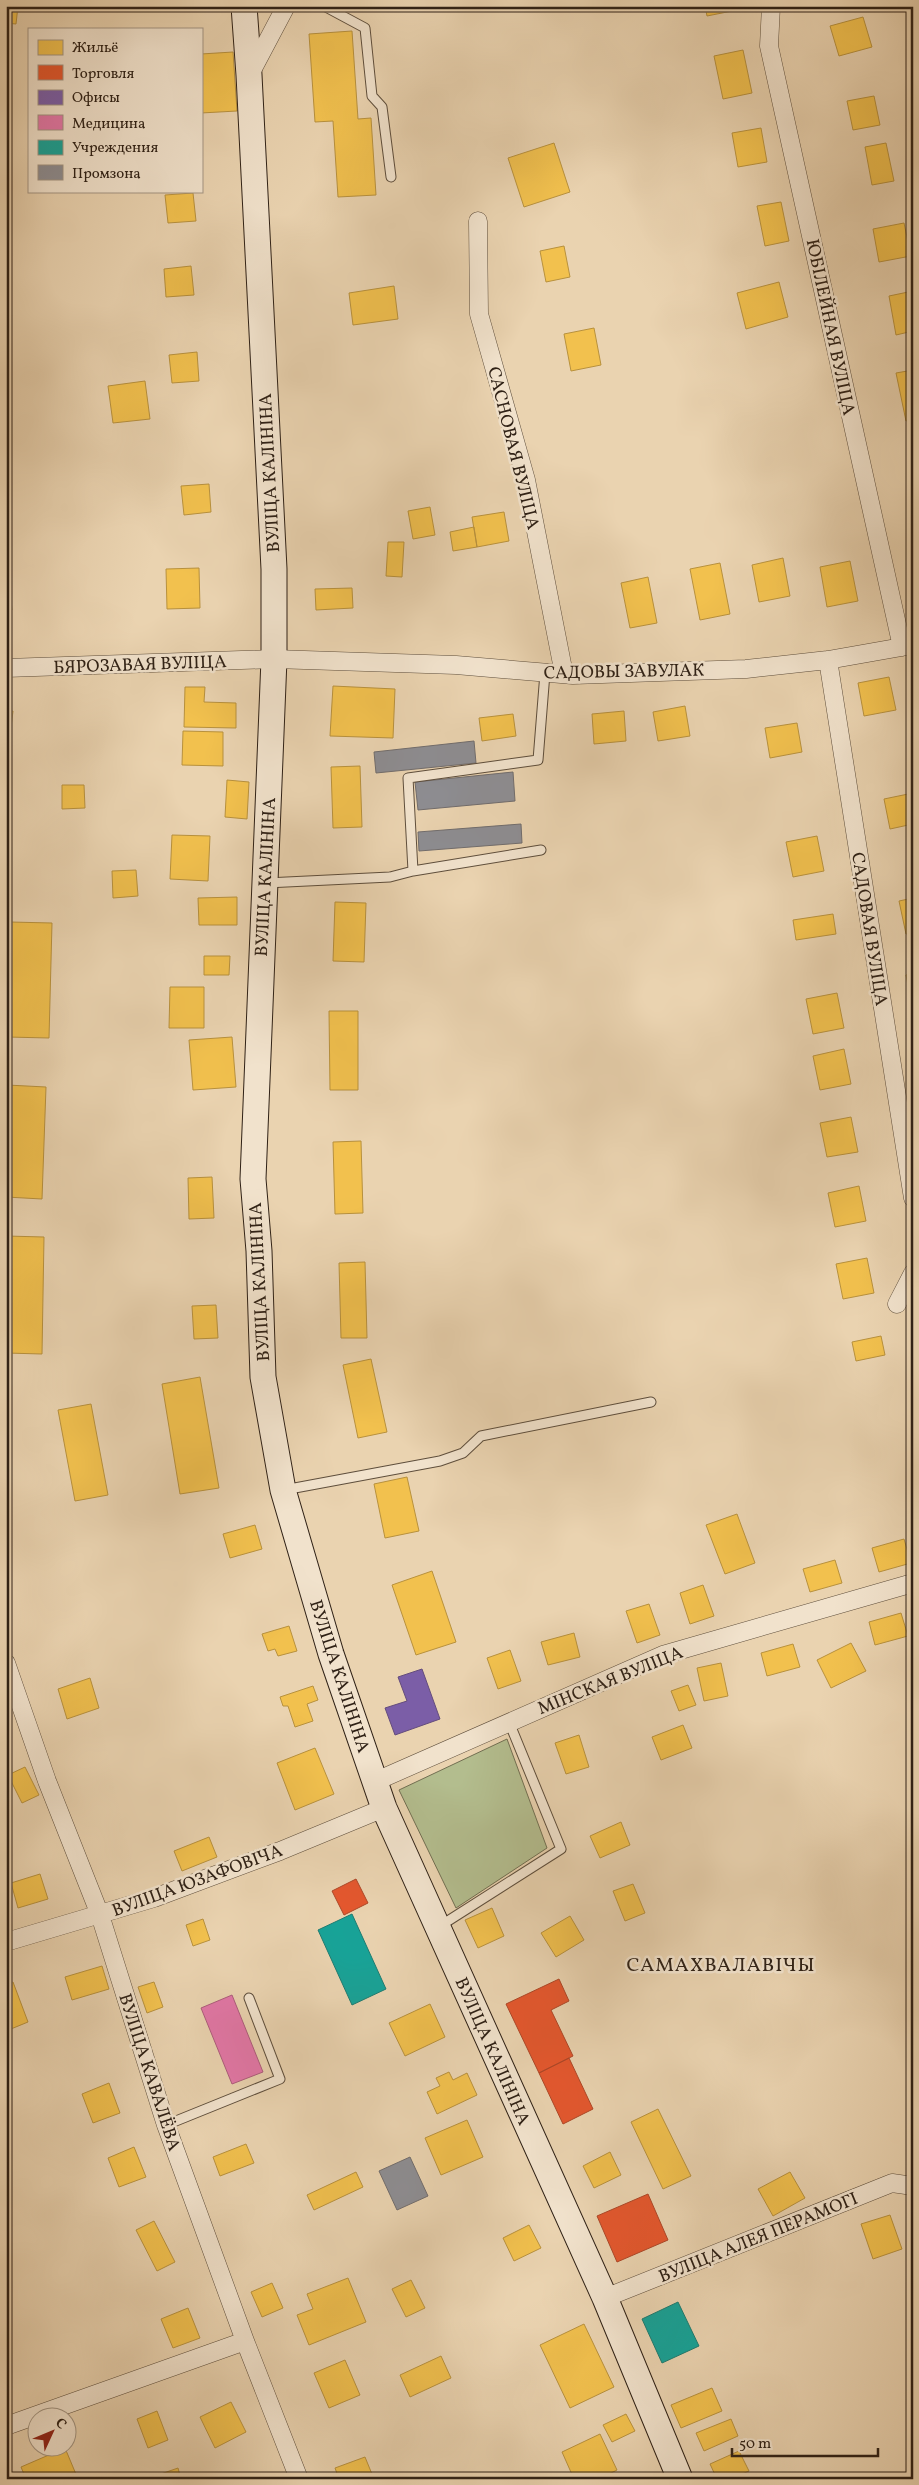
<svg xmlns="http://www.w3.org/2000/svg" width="919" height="2485" viewBox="0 0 919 2485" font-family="Vollkorn,serif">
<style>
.green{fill:#b3bd8e;stroke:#716f52}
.homes{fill:#f2c14e;stroke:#b8913d}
.shops{fill:#e4572e;stroke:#ae4727}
.offices{fill:#7b5ea7;stroke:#644c7c}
.health{fill:#e377a8;stroke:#ad5d7c}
.public{fill:#17a398;stroke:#1e7c71}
.industry{fill:#8d8d92;stroke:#716d6d}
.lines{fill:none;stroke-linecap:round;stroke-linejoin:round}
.lane-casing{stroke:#5e4e3c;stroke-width:11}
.street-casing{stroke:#5e4e3c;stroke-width:19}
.secondary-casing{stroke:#2f2116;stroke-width:27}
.lane{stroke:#f1e2cc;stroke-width:9}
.street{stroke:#f1e2cc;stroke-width:18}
.secondary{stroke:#f1e2cc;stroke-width:25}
.labels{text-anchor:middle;stroke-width:5;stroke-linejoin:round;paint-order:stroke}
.street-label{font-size:18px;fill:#2f2116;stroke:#f1e2cc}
.quarter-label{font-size:20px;letter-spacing:1px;fill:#2f2116;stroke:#f1e2cc}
</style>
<rect width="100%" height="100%" fill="#ead3b0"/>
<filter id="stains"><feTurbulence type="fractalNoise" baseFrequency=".004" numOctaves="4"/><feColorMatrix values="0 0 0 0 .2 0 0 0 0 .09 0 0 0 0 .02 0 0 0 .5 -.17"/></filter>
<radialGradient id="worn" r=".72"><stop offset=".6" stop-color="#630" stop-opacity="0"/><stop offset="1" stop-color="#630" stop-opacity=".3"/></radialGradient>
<!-- green -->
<path class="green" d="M507,1739L547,1848L456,1908L399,1790Z"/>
<!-- homes -->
<path class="homes" d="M6,6H18L16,24L6,23Z
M705,6H741L742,9L707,16Z
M863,17L872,47L839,56L830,26Z
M352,31L358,119L371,118L376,195L338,197L333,121L315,122L309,34Z
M743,50L752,93L723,99L714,56Z
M233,52L237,111L201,113V54Z
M874,96L880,125L853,130L847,101Z
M761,128L767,162L738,167L732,133Z
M554,143L570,192L524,207L508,158Z
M886,143L894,181L872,185L865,147Z
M193,193L196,221L168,223L165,195Z
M781,202L789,241L765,246L757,206Z
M904,223L911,256L879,262L873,229Z
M564,246L570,277L546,282L540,251Z
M191,266L194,295L166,297L164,269Z
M779,282L788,317L746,329L737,293Z
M394,286L398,319L353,325L349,293Z
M913,291V331L896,335L889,296Z
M594,328L601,365L571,371L564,334Z
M197,352L199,381L172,383L169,355Z
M913,370V419L906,421L896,373Z
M145,381L150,419L113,423L108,386Z
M209,484L211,512L184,515L181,486Z
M430,507L435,535L413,539L408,511Z
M504,512L509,541L477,547L472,517Z
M474,527L477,547L453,551L450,532Z
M388,542H404L402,577L386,576Z
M783,558L790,596L759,602L752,565Z
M850,561L858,601L827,607L820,567Z
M720,563L730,614L700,620L690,569Z
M199,568L200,608L167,609L166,569Z
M648,577L657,623L630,628L621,583Z
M9,581L12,610H6V582Z
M352,588L353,608L316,610L315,589Z
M889,677L896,710L864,716L858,683Z
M333,686L395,689L393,738L330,736Z
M185,687H205L204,702L236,703V728L184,727Z
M685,706L690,736L658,741L653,712Z
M6,711H13L9,744H6Z
M624,711L626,741L594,744L592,714Z
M513,714L516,736L482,741L479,718Z
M797,723L802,752L770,758L765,728Z
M183,731L223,732V766L182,765Z
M360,766L362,827L333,828L331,767Z
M227,780L249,782L247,819L225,817Z
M62,785H84L85,808L62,809Z
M913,793V824L890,829L884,799Z
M172,835L210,836L208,881L170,879Z
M817,836L824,871L793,877L786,842Z
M136,870L138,896L113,898L112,871Z
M237,897V925H199L198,898Z
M913,898V933L906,934L899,901Z
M335,902L366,903L364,962L333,961Z
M833,914L836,934L796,940L793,920Z
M10,922L52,923L49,1038L7,1037Z
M204,956H230L229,975H204Z
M913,973V1012L906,975Z
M170,987H204V1028H169Z
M837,993L844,1028L813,1034L806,999Z
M329,1011H358V1090H330Z
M232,1037L236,1087L193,1090L189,1040Z
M844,1049L851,1084L820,1090L813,1056Z
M7,1085L46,1087L42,1199L6,1197Z
M851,1117L858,1152L827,1157L820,1123Z
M361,1141L363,1213L335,1214L333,1142Z
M212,1177L214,1218L189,1219L188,1178Z
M859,1186L866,1221L835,1227L828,1193Z
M6,1236L44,1237L42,1354L6,1353Z
M867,1258L874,1293L843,1299L836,1264Z
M365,1262L367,1338H341L339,1263Z
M216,1305L218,1338L194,1339L192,1306Z
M881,1336L885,1355L856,1361L852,1342Z
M371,1359L387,1432L358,1438L343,1365Z
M200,1377L219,1488L180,1494L162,1384Z
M91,1404L108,1495L75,1501L58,1410Z
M407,1477L419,1531L385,1538L374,1484Z
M737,1514L755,1563L725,1574L706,1525Z
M255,1525L262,1549L230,1558L223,1534Z
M904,1539L911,1563L879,1572L872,1548Z
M835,1560L842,1583L810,1592L803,1569Z
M432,1571L456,1642L416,1655L392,1585Z
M703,1585L714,1616L690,1624L680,1593Z
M649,1604L660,1635L637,1643L626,1611Z
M901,1613L908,1636L875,1645L869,1622Z
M289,1626L297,1651L278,1656L275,1649L268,1651L262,1634Z
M574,1633L580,1657L548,1665L541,1642Z
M851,1643L866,1671L831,1688L817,1660Z
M793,1644L800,1667L767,1676L761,1653Z
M510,1650L521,1681L498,1689L487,1658Z
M721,1663L728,1696L704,1701L697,1668Z
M90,1678L99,1708L67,1719L58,1689Z
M688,1685L696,1705L679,1711L671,1691Z
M313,1686L318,1700L307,1704L313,1721L295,1727L288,1706H283L280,1697Z
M683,1725L692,1748L661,1760L652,1737Z
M579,1735L589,1767L566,1774L555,1743Z
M315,1748L334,1794L295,1810L277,1763Z
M25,1767L39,1795L22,1803L8,1775Z
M621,1822L630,1845L600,1858L590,1836Z
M209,1837L217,1857L182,1871L174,1851Z
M40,1874L48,1899L18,1908L11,1883Z
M633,1884L645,1913L625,1921L613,1891Z
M492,1908L504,1936L478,1948L465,1920Z
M570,1916L584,1940L556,1957L541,1933Z
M203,1919L210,1940L193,1946L186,1925Z
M102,1966L109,1989L72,2000L65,1977Z
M13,1982L28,2022L6,2031V1984Z
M154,1982L163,2007L147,2013L138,1987Z
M430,2004L445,2037L405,2056L389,2023Z
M449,2072L453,2080L467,2073L477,2095L437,2114L427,2092L440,2086L436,2078Z
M109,2083L120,2113L93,2123L82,2094Z
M658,2109L691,2176L663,2189L631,2122Z
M467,2120L483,2157L441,2175L425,2138Z
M246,2144L254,2163L220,2176L213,2157Z
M134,2147L146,2177L119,2187L108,2158Z
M610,2152L621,2175L594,2188L583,2166Z
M356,2172L363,2187L314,2210L307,2195Z
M790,2172L805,2198L773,2216L758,2189Z
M890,2215L902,2249L873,2259L861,2224Z
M154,2221L175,2262L157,2271L136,2230Z
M529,2225L541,2248L514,2261L503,2238Z
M348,2278L366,2322L309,2345L297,2315L313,2309L307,2294Z
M411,2280L425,2308L406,2317L392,2289Z
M272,2283L283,2308L262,2317L251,2292Z
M188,2308L200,2338L173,2348L161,2319Z
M584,2324L614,2387L570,2408L540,2345Z
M441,2356L451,2378L410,2397L400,2375Z
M345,2360L360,2395L329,2408L314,2373Z
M712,2388L722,2411L681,2428L671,2405Z
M231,2402L246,2432L215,2448L200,2417Z
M157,2411L168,2440L148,2448L137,2419Z
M626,2414L635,2431L612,2442L603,2425Z
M731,2419L738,2436L704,2451L696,2433Z
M600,2434L617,2470L599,2479H574L562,2452Z
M65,2448L78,2479H26L21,2467Z
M739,2451L749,2471L731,2479H717L710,2464Z
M365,2457L374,2479H339L335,2468Z
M178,2468L181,2479H159L158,2475Z"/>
<!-- shops -->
<path class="shops" d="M356,1879L368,1903L344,1915L332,1891Z
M559,1979L569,2001L551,2010L573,2056L539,2073L506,2004Z
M569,2058L593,2109L563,2124L539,2073Z
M648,2194L668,2240L617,2262L597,2216Z"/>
<!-- offices -->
<path class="offices" d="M422,1669L440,1719L395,1735L385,1708L407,1701L398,1677Z"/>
<!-- health -->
<path class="health" d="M232,1995L263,2072L232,2084L201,2008Z"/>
<!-- public -->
<path class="public" d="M352,1914L386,1989L352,2005L318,1930Z
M678,2302L699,2346L662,2363L642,2319Z"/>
<!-- industry -->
<path class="industry" d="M474,741L476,763L376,773L374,752Z
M513,772L515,801L418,810L415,782Z
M521,824L522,843L419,851L418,832Z
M410,2157L428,2196L397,2210L379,2171Z"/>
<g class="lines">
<defs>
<path id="lane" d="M324,6L365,28L372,96L382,107L391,177
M413,871L408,778L538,760L545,673
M266,883L390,877L413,871L541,850
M284,1490L440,1461L463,1453L481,1436L651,1402
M440,1926L561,1849L509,1722
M166,2125L280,2079L249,1998"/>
<path id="street" d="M771,6L769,46L902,647
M250,74L286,6
M478,221L479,314L526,480L564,674
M828,660L913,1198
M6,668L274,659L456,665L573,675L746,669L828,660L913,645
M897,1304L913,1273
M6,1663L47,1781L100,1915L166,2125L245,2341L299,2479
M374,1782L663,1655L913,1583
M6,1942L154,1898L280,1851L384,1808
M605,2298L892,2183L913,2186
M6,2426L245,2341"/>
<path id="secondary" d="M244,6L249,75L274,569V659L253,1179L259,1251L263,1377L283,1490L331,1654L384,1808L605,2298L680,2479"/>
</defs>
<!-- lane casing -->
<use href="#lane" class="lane-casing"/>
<!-- street casing -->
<use href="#street" class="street-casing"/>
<!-- secondary casing -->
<use href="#secondary" class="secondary-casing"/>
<!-- lane -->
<use href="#lane" class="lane"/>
<!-- street -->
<use href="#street" class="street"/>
<!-- secondary -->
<use href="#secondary" class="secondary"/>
</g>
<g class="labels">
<!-- street labels -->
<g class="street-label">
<text transform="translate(831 327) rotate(78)" y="6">ЮБІЛЕЙНАЯ ВУЛІЦА</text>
<text transform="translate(514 448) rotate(76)" y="6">САСНОВАЯ ВУЛІЦА</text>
<text transform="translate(269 473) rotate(-93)" y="6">ВУЛІЦА КАЛІНІНА</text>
<text transform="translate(140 664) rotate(-2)" y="6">БЯРОЗАВАЯ ВУЛІЦА</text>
<text transform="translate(624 671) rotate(-1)" y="6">САДОВЫ ЗАВУЛАК</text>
<text transform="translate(265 877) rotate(-87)" y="6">ВУЛІЦА КАЛІНІНА</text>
<text transform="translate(870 929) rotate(81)" y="6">САДОВАЯ ВУЛІЦА</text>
<text transform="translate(259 1282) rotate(-93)" y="6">ВУЛІЦА КАЛІНІНА</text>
<text transform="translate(340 1676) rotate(72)" y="6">ВУЛІЦА КАЛІНІНА</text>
<text transform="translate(610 1680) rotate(-22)" y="6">МІНСКАЯ ВУЛІЦА</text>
<text transform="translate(197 1880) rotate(-20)" y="6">ВУЛІЦА ЮЗАФОВІЧА</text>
<text transform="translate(493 2051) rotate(66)" y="6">ВУЛІЦА КАЛІНІНА</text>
<text transform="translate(150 2072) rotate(72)" y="6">ВУЛІЦА КАВАЛЁВА</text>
<text transform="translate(758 2237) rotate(-22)" y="6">ВУЛІЦА АЛЕЯ ПЕРАМОГІ</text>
</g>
<!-- quarter labels -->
<g class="quarter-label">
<text x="721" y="1971">САМАХВАЛАВІЧЫ</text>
</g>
</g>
<!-- margin -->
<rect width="919" height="2485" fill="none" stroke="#ead3b0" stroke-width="25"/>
<rect x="8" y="8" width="904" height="2470" fill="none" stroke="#2f2116" stroke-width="2.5"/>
<rect x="12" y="12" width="894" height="2460" fill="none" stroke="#2f2116"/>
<!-- legend -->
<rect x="28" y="28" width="175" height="165" fill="#f1e2cc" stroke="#a39583"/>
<rect x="38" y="40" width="25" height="15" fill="#f2c14e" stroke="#a39583"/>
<text x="72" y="52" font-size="15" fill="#2f2116">Жильё</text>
<rect x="38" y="65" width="25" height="15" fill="#e4572e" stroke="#a39583"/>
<text x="72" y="78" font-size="15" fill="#2f2116">Торговля</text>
<rect x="38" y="90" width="25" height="15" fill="#7b5ea7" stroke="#a39583"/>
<text x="72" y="102" font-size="15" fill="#2f2116">Офисы</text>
<rect x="38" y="115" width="25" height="15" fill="#e377a8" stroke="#a39583"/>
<text x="72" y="128" font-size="15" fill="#2f2116">Медицина</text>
<rect x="38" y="140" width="25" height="15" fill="#17a398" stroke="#a39583"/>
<text x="72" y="152" font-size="15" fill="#2f2116">Учреждения</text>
<rect x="38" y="165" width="25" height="15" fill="#8d8d92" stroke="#a39583"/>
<text x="72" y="178" font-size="15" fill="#2f2116">Промзона</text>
<!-- north arrow -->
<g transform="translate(52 2432) rotate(46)"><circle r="24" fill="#f1e2cc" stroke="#a39583"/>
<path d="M0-4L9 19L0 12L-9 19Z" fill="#8f2418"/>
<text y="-8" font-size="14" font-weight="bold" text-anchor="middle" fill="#2f2116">С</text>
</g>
<!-- scale -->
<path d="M732 2448v8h146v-8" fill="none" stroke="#2f2116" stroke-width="2.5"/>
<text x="739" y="2448" font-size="15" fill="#2f2116" stroke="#f1e2cc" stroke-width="4" paint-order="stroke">50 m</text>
<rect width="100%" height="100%" filter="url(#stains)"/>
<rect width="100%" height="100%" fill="url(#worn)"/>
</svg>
